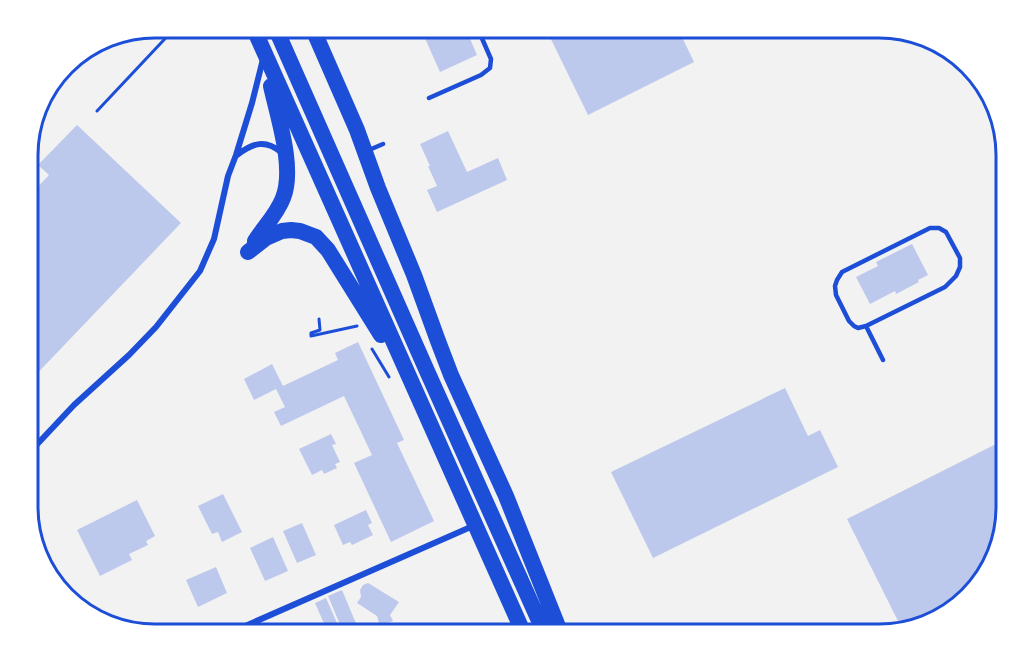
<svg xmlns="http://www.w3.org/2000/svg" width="1033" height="661" viewBox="0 0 1033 661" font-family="Figtree,sans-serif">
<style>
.building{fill:#bdc9ec}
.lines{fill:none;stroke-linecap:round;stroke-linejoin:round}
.path{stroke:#1d4ed8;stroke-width:3}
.service{stroke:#1d4ed8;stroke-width:4.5}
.minor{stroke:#1d4ed8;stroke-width:6}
.trunk{stroke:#1d4ed8;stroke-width:16}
.rim{fill:none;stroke:#1d4ed8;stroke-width:3}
</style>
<rect width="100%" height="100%" fill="#f2f2f2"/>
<!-- building -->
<path class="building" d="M420,27H465L477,55L440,72Z
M545,27H702L682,37L694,62L588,115Z
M77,125L181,223L28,383V197L49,175L38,165Z
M448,131L467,172L498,158L507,180L437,212L427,190L437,186L428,166H430L420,144Z
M912,244L928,275L918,280L919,282L896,294L895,291L870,304L856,277L878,266L876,262Z
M358,342L404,440L397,443L434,521L391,542L354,463L372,455L344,396L281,426L274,412L285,407L276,389L254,400L244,379L272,364L283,386L338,360L335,353Z
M785,388L808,436L820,430L838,467L653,558L611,472Z
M331,434L336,444L332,445L340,462L335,464L337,468L324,474L322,470L312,475L299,449Z
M1006,439V514L985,577L942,617L902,629L847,519Z
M223,494L242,532L222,542L218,532L212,534L198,506Z
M137,500L155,536L146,541L148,545L129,554L132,560L100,576L77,530Z
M366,510L372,523L368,525L373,535L352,545L350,542L343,545L334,525Z
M302,523L316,555L297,563L283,531Z
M273,537L288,571L265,581L250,548Z
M216,567L227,593L198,607L186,580Z
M368,583L399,602L390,615L393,621L380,626L377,616L357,603L361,597L360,590L363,585Z
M342,590L360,633L359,634H344L328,596Z
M326,598L337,623L326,628L315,603Z"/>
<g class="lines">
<!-- path -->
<path class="path" d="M97,111L176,27
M311,333V336L357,326
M311,333L320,330L319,319
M372,349L389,377"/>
<!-- service -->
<path class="service" d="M429,98L481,75L490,68L491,59L477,27
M369,150L383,144
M866,326L858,328L854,326L849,321L836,295L835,286L837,280L842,272L930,228H939L946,232L960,258V267L956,276L945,287L866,326L883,360"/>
<!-- minor -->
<path class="minor" d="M237,155C253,143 265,139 281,152
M28,454L74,405L129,355L156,327L200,271L214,239L228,176L236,155L252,103L263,59
M227,634L473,526"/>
<!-- trunk -->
<path class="trunk" d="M253,27L524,634
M275,27L427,371L545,634
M312,27L357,130L378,188L414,275L438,341L451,375L506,496L561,634
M255,241C264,227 277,214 283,198C295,168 278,118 271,86
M248,252L266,238L282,231L291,230L300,231L316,237L328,250L381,335"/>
</g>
<!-- crop -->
<path d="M0 0H1033V661H0ZM155 38H879A117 117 0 0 1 996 155V507A117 117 0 0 1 879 624H155A117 117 0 0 1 38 507V155A117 117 0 0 1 155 38Z" fill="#fff" fill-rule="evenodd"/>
<path class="rim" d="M155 38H879A117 117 0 0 1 996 155V507A117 117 0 0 1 879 624H155A117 117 0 0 1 38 507V155A117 117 0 0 1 155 38Z"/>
</svg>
